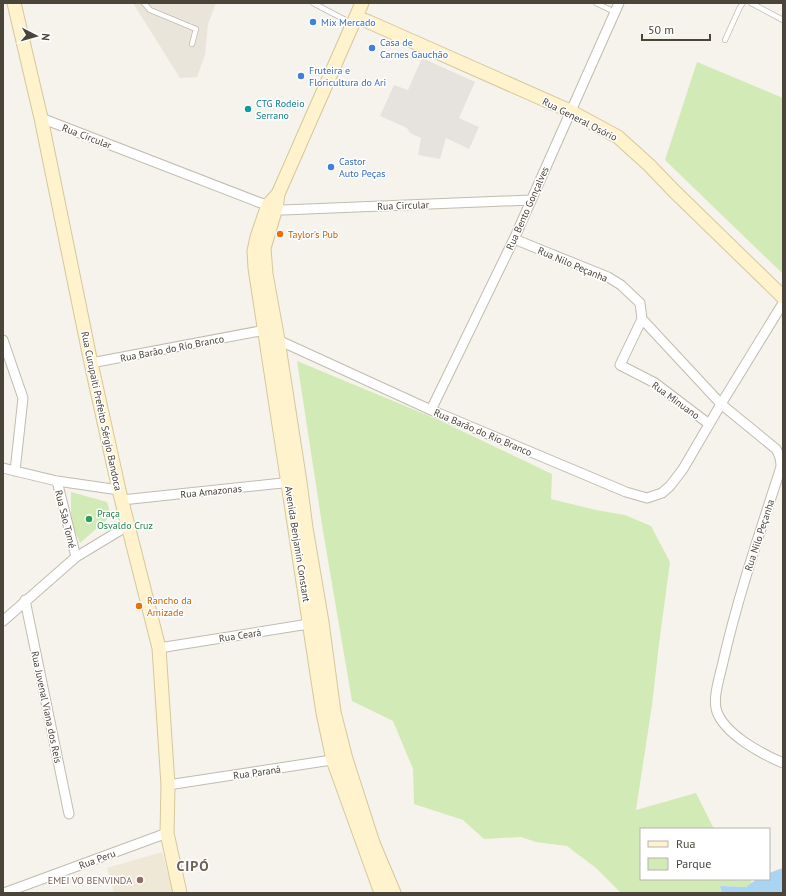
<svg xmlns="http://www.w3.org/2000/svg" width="786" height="896" viewBox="0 0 786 896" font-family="'PT Sans',sans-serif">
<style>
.residential{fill:#eae5da}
.industrial{fill:#e6e2dd}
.education{fill:#efe8d6}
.green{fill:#d2eab5}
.water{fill:#a9d4f2}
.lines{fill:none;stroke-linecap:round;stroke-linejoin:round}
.lane-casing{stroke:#c2bbae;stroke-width:6}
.street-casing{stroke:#c2bbae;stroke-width:11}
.secondary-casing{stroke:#d6c79b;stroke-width:15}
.lane{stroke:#fff;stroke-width:4.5}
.street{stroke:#fff;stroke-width:9}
.secondary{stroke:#fff3cd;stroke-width:13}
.shop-dot{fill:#3f7fe0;stroke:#fff;stroke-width:1.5}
.culture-dot{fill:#0f9aa8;stroke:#fff;stroke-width:1.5}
.food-dot{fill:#e8710a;stroke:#fff;stroke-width:1.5}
.leisure-dot{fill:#2e9e5b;stroke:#fff;stroke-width:1.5}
.education-dot{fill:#8d6e63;stroke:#fff;stroke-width:1.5}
.labels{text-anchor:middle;stroke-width:3;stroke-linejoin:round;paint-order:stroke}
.shop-label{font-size:10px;fill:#366cbe;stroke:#fff;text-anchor:start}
.culture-label{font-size:10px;fill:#0d838f;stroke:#fff;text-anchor:start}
.street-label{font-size:10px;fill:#4b4439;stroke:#fff}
.food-label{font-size:10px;fill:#c56008;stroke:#fff;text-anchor:start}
.leisure-label{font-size:10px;fill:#27864d;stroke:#fff;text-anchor:start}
.education-label{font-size:10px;fill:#785e54;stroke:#fff;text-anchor:end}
.district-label{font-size:14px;font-weight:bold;letter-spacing:1px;fill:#6e6250;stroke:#fff}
</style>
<rect width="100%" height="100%" fill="#f6f3ec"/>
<!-- residential -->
<path class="residential" d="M133,3H216L208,24L205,55L197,77L180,78Z"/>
<!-- industrial -->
<path class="industrial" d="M422,58L475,82L459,118L479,127L469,149L446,138L440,159L418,155L421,138L410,133L407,128L380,116L394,85L408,90Z"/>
<!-- education -->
<path class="education" d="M162,852L173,892L114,893L107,868Z"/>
<!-- green -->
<path class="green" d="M697,62L783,98V274L665,160Z
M297,361L439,420L552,474L551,499L596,510L625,515L651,526L670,562L659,644L652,705L636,810L696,793L714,829H641V879H750L752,883L746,887L720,886L722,893H621L596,868L567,846L536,842L521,837L484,839L463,820L414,804L413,769L393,721L352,701L323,531Z
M71,492L107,502L111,516L80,543L71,522Z"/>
<!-- water -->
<path class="water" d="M783,868V893H722L720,886L746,887L757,879H769V873Z"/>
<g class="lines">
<defs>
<path id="lane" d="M144,3L150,10L196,29L192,44
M313,3L351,23
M596,3L615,12
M751,3L783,20
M725,40L740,7L743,3"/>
<path id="street" d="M41,118L258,202L283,210L530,200
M514,239L608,277L621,285L640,303L642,319L721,404L776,449C780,455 781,460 781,467C760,532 738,596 723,662C720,676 712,699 717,712C726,735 762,754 783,763
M642,319L620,365L655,383L709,424
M3,340L23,398L15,471
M91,363L265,330L278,340L431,410L626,492L647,498L662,493L670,486L683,469L721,404L783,303
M431,410L514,239L619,3
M3,468L57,481L119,490
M57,481L76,557
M122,500L292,482
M25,600L69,814
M3,621L76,557L129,525
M159,648L315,623
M168,785L338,759
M4,893L167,833"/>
<path id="secondary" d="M14,3L41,118L91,363L119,490L159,648L168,785L167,833L180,893
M362,3L278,194L276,208L264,248L266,274L278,340L300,482L306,528L322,622L334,712L346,759L373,843L394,893
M356,17L369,22L570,111L618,137L649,165L674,191L783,297
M277,195L268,205L257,237L254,251L255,268L323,713L333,760L381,893"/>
</defs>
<!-- lane casing -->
<use href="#lane" class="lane-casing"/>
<!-- street casing -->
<use href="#street" class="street-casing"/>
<!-- secondary casing -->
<use href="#secondary" class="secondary-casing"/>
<!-- lane -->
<use href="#lane" class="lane"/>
<!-- street -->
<use href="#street" class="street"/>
<!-- secondary -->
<use href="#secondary" class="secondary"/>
</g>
<!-- markers -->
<g class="shop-dot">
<circle cx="313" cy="22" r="4"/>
<circle cx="372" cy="48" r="4"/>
<circle cx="301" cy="76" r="4"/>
<circle cx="331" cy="167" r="4"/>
</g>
<circle class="culture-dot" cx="248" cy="109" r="4"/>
<g class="food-dot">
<circle cx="280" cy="234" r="4"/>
<circle cx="139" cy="606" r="4"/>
</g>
<circle class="leisure-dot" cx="89" cy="519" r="4"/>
<circle class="education-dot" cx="140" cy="880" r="4"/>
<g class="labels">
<!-- shop labels -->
<g class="shop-label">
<text x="321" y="26">Mix Mercado</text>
<text x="380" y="46">Casa de<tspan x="380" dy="12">Carnes Gauchão</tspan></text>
<text x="309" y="74">Fruteira e<tspan x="309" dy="12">Floricultura do Ari</tspan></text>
<text x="339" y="165">Castor<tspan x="339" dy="12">Auto Peças</tspan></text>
</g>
<!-- culture labels -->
<g class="culture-label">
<text x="256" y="107">CTG Rodeio<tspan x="256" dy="12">Serrano</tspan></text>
</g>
<!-- street labels -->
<g class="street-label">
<text transform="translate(580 119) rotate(27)" y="4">Rua General Osório</text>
<text transform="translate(87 136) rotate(21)" y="4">Rua Circular</text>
<text transform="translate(403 205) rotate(-2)" y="4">Rua Circular</text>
<text transform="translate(527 208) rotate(-66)" y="4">Rua Bento Gonçalves</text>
<text transform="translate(573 264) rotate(23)" y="4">Rua Nilo Peçanha</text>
<text transform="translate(172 348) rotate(-11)" y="4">Rua Barão do Rio Branco</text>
<text transform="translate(676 400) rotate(36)" y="4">Rua Minuano</text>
<text transform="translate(102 411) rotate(78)" y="4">Rua Curupaiti Prefeito Sérgio Bandoca</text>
<text transform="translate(483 432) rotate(23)" y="4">Rua Barão do Rio Branco</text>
<text transform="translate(211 491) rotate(-6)" y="4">Rua Amazonas</text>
<text transform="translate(66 519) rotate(76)" y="4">Rua São Tomé</text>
<text transform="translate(759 535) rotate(-72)" y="4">Rua Nilo Peçanha</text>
<text transform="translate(298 544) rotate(81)" y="4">Avenida Benjamin Constant</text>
<text transform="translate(240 635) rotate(-9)" y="4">Rua Ceará</text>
<text transform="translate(47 707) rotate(78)" y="4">Rua Juvenal Viana dos Reis</text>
<text transform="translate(257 772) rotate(-8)" y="4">Rua Paraná</text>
<text transform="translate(97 859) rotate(-20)" y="4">Rua Peru</text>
</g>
<!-- food labels -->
<g class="food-label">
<text x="288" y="238">Taylor's Pub</text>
<text x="147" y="604">Rancho da<tspan x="147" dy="12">Amizade</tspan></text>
</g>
<!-- leisure labels -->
<g class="leisure-label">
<text x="97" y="517">Praça<tspan x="97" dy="12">Osvaldo Cruz</tspan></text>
</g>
<!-- education labels -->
<g class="education-label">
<text x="132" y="884">EMEI VO BENVINDA</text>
</g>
<!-- district labels -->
<g class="district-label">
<text x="193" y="871">CIPÓ</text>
</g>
</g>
<!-- border -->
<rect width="786" height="896" fill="none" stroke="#4b4439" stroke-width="8"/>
<!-- legend -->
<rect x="640" y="828" width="130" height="52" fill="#ffffff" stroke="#b7b4b0"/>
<rect x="648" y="841" width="20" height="6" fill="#fff3cd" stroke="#b7b4b0"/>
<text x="676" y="848" font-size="12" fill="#4b4439">Rua</text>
<rect x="648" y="858" width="20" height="12" fill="#d2eab5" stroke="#b7b4b0"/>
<text x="676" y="868" font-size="12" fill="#4b4439">Parque</text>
<!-- north arrow -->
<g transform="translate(36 36) rotate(96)" stroke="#ffffff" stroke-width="3" paint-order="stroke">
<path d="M0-3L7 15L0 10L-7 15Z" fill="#4b4439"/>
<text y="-6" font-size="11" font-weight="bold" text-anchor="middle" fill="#4b4439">N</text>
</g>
<!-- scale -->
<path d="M642 34v6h68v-6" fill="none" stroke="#4b4439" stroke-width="2"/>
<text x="648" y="34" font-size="12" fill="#4b4439" stroke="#ffffff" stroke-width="3" paint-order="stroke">50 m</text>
</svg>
